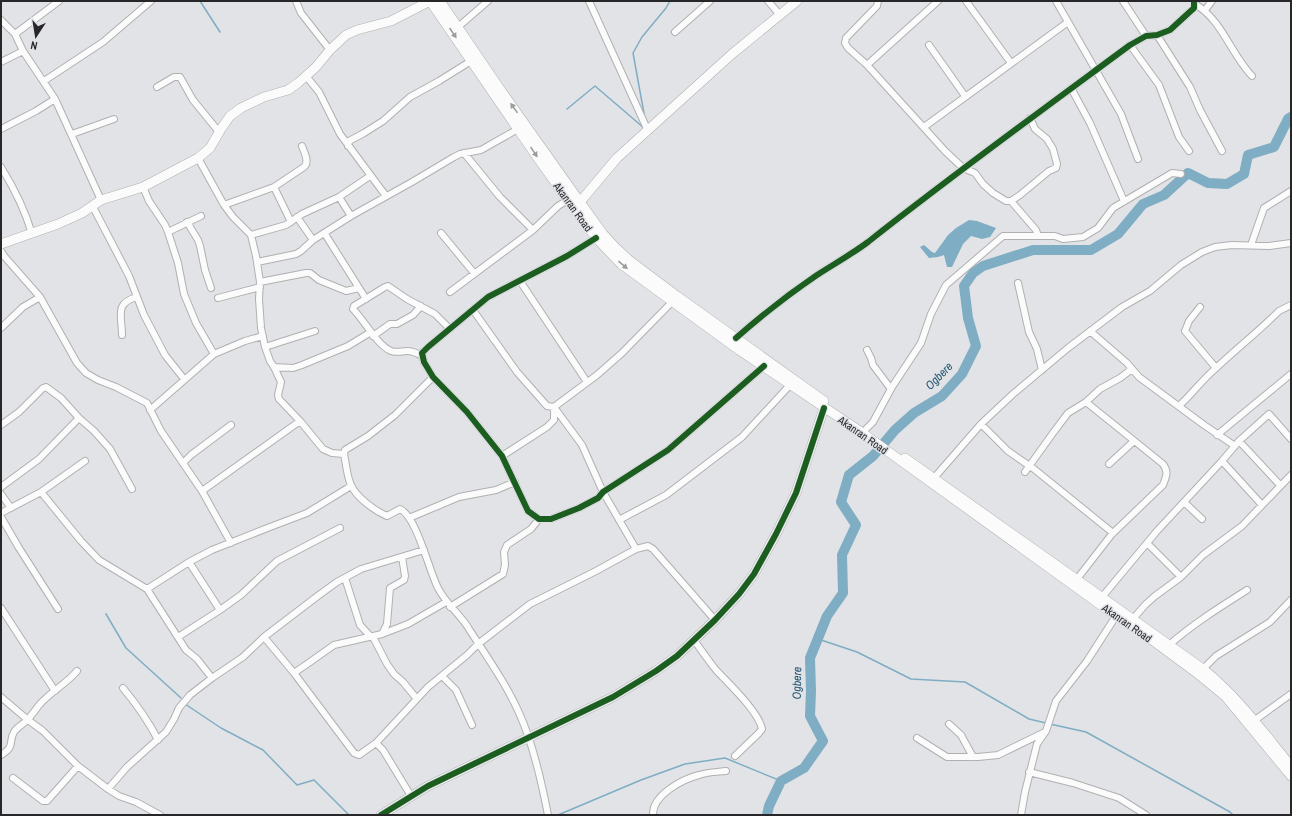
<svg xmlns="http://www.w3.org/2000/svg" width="1292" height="816" viewBox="0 0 1292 816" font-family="'Archivo Narrow',sans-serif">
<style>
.water{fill:#7fadc4}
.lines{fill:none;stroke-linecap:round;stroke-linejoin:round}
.stream{stroke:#7fadc4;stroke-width:1.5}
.river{stroke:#7fadc4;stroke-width:10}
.street-casing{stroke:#b0b0b2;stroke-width:8}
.secondary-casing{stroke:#b0b0b2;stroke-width:10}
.street{stroke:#fbfbfb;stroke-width:6}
.secondary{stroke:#fbfbfb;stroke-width:9}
.cycleway-casing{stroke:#e1e2e7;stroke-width:8}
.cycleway{stroke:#1b5e20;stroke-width:6}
.oneway{fill:#9c9c9c}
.labels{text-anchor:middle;stroke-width:3;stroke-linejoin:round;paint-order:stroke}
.street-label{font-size:11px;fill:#272729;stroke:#e1e2e7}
.water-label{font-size:12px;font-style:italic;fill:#255971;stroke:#e1e2e7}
</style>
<rect width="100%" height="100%" fill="#e2e3e6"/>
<!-- water -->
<path class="water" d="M969,220L977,221L996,228L990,237L982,239L971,236L963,244L952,267H947L944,255L938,257L929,258L920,247L924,245L932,252L935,253L948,235L956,228Z"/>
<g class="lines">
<!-- stream -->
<path class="stream" d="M200,1L220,32
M567,109L595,86L644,128
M645,119L633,53L642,37L666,8L670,1
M106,614L126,648L181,698
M818,639L857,652L911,679L965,682L1029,719L1046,723
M185,704L221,728L263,750L297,785L314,780L349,815
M1050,724L1086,732L1230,812L1233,815
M558,815L641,780L685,764L725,758L781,781"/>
<!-- river -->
<path class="river" d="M767,815L769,806L781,781L804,768L823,741L810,716L811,691L810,658L827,616L843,593L842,555L856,525L841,502L849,475L873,456L895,430L914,413L942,396L962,374L976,346L968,318L964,286L973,273L983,266L1033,250H1091L1118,234L1143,204L1164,195L1188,173L1208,183L1227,184L1244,174L1248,155L1274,147L1288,119L1291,117"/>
<defs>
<path id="street" d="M296,1L301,13L330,50
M589,1L648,131
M768,1L780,15
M878,1L877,6L846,38L845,43L848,48L867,65L945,151L963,168L975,173L983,184L993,193L1006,201H1011L1020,195L1049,171L1056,168L1057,164L1053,149L1047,139L1035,129L1030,118
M966,1L1011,63
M1056,1L1121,114L1138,159
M1123,1L1146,36
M1195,4C1223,21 1230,53 1252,76
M1205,10L1212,1
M1,20L15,34L23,51L55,99L101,200
M458,27L488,1
M675,32L710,1
M15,34L59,1
M1157,35L1190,87L1200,110L1222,151
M929,45L965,96
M1130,45L1159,85L1179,137L1189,151
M1,62L23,51
M867,65L938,1
M306,76L319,92L340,134L386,196
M44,81L103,42L151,1
M157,87L174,77H180L193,100L219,132
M1071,88L1090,123L1124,201
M924,127L1068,22
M1,129L36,111L55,99
M72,134L114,119
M348,146L349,141L364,133L383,121L410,97L439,81L471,61
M464,153L500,197L533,230
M198,158L224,205L233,217L251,235L256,256L260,282L259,299L261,328L265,347L270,361L274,367L281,382L278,395L279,399L300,421L323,449L332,453L344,454
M1,167C14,188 25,210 32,234
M143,187L149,201L165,225L168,232L178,263L184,294L196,323L214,354
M274,187L291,222
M339,197L351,216
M1011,201L1036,230L1038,236
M92,205L129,276L144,315L165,355L184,379
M224,205L274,187L304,167C310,162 304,152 302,146
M297,217L313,240
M187,222L198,240L200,246L205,270L211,288
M168,232L201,216
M441,233L474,273
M325,234L366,299
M251,235L286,225L302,214L339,197L370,176
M596,238L567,256L488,297L428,347L422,353L424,362L433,377L467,412L502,456L528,511L539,519H551L579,508L598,498L603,492L668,450L764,366
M1251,245L1264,208L1291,191
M1,251L4,256L40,297L77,363L86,373L98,380L116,387L147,403L161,431L202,491L231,543
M257,262L296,254L301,251L313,240L351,216L412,182L454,157L460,154L481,150L518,129
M520,281L587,382
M260,282L306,273H310L319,280L346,291L359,288
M1018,283L1029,332L1037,349L1042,370
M450,292L533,230L558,206L568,200
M218,298L260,287
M1200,307L1189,321L1185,331L1216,368
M473,310L517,372L547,406L554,407L582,445L603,492L636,549L648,546L653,549L715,620
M1,328L23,307L40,297
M1090,331L1127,363L1139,377L1204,425L1235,446
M122,335C122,316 114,303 137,297
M373,336L390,324H397L413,315L421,306
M736,338C761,316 789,294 817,275C834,264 852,254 868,242C954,174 1042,110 1130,45L1146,36L1157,35L1170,30L1194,8V1
M265,347L315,331
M867,350L871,358L873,365L891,389
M422,356C417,353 413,351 407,351C402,351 396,353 391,351C377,345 364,320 353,309L354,306L385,287L388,286L407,299L435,314L450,329
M274,367L293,368L302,365L348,346L371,332
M433,377L395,415L368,436L345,450L344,454C346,463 347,477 351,485C356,497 375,511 387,516L400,509C417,517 429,571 438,588C446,604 460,614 469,629C487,657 507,685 520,715C533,744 542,784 548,815
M1179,406C1192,394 1202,380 1215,369C1236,349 1259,331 1279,311L1291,305
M150,410L214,354L245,341L263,336
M981,424L1013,394L1068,348L1122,307L1150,291L1181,265L1202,252L1215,247L1232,245L1269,246L1291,243
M1,425L19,412L43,388L46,387L61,398L79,418L94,431L110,449L132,489
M866,429L873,422L892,387L921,343L931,314L946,285L1003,236H1055L1063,239L1083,237L1098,228L1113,208L1172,173L1181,174
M1217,435L1291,374
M1239,441L1280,485
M502,456L547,427L554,420V407L597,375L622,353L672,302
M1222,461L1262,505
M183,463L191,455L231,425
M1109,464L1134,441
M1025,472L1053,433L1068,413L1086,402L1100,389L1120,378L1132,369
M934,478L981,424L1008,451L1034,469L1113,533
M1,487L39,459L79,418
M202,491L300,421
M41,492L81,541L99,560L147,589L186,650L197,659L212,678
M1,494L11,508
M1184,502L1202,519
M1,513L41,492L85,461
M1,517L19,548L58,609
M409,518L459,497L496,490L515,482
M619,520L666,495L742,437L790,385
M1147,543L1181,577
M189,562L220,610
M345,578L360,625L371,637
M1077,579L1112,534L1163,485C1166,477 1169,472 1163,464L1086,402
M147,589L189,562L212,550L270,527L307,513L351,486
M1102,597L1157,531L1222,461L1239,441L1269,414L1291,439
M450,607L503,574L505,565L504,552L507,545L531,529L539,519
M1,608L55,691
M1133,619L1145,605L1155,596L1181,577L1203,555L1242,526L1291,475
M382,634L387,624L390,588L404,580L405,576L402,557
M178,637L220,610L241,595L277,561L340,528
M264,637L294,673L354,753L359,755L376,743L428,687L467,655L478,644L530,604L596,571L636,549
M373,637L387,664L394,674L403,682L417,699
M694,640C701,650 708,660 716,670C729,684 759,712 762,729L759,733L735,756
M1169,645C1193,624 1220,607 1247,590
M1203,669L1216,656L1270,622L1291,600
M294,673L310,662L334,645L382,634L408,624L446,602
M442,676L456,690L472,725
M123,688C137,705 148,720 158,740
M1,697L28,720L43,731L78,766L108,789L119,796L136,802L160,815
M1255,720L1291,694
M949,724L961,735L973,757
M917,738L947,757H978L998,755L1045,732
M376,743L383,750L411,796
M1,755C16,746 8,742 14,732C17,727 24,724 28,719C34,713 38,705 44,700C55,689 67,683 77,671
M1029,772L1073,783L1119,798L1146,815
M13,778L43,801H47L78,766
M108,789L127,767L166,732L174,719L179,708L190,695L212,678L243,657L264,637L319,595L337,582L361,569L424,550
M653,815C652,795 683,779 699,775C708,772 717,772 726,771
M1021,815L1025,792L1037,744L1046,731L1056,701L1087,661L1116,616"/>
<path id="secondary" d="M430,1L537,157L568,200L596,238L621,264L739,350L861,432L1116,616L1129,623L1198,674L1225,696L1291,776
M440,1L502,92L580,202L603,234L615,247L629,260L677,296L824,401
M580,202L617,158L732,54L797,1
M1,244L58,224L82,213L101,200L143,187L198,158L210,148L221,129L230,116L241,108L264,97L288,90L298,83L316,67L330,50L346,35L357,30L391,21L430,1
M905,458L1203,669C1238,697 1263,732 1291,766
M381,815L428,786L613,697L656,671L677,656L715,620L739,594L754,574L776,534L796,493L824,408"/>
</defs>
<!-- street casing -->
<use href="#street" class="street-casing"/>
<!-- secondary casing -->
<use href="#secondary" class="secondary-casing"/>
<!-- street -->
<use href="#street" class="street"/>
<!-- secondary -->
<use href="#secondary" class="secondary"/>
<defs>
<path id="cycleway" d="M596,238L567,256L488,297L428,347L422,353L424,362L433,377L467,412L502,456L528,511L539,519H551L579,508L598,498L603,492L668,450L764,366
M736,338C761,316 789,294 817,275C834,264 852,254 868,242C954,174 1042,110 1130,45L1146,36L1157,35L1170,30L1194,8V1
M381,815L428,786L613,697L656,671L677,656L715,620L739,594L754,574L776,534L796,493L824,408"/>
</defs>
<!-- cycleway casing -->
<use href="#cycleway" class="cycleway-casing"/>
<!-- cycleway -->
<use href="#cycleway" class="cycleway"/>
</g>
<!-- one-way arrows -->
<defs><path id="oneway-solid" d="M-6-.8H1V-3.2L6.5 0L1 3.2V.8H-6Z"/></defs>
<g class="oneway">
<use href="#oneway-solid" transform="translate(453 33) rotate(56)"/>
<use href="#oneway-solid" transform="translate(514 108) rotate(-126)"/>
<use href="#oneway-solid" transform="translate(534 152) rotate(56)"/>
<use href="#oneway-solid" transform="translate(623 265) rotate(40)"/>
</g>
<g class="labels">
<!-- street labels -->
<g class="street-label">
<text transform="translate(573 207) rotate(54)" y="4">Akanran Road</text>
<text transform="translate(863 435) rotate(35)" y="4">Akanran Road</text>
<text transform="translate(1127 623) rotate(35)" y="4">Akanran Road</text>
</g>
<!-- water labels -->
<g class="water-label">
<text transform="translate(939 376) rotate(-45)" y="4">Ogbere</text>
<text transform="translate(797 683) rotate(-89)" y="4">Ogbere</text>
</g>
</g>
<!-- border -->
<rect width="1292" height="816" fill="none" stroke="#272729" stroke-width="4"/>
<!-- north arrow -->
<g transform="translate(36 36) rotate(192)" stroke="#e1e2e7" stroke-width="3" paint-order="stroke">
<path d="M0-3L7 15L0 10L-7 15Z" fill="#272729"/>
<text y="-6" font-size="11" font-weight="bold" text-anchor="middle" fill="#272729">N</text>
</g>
</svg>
